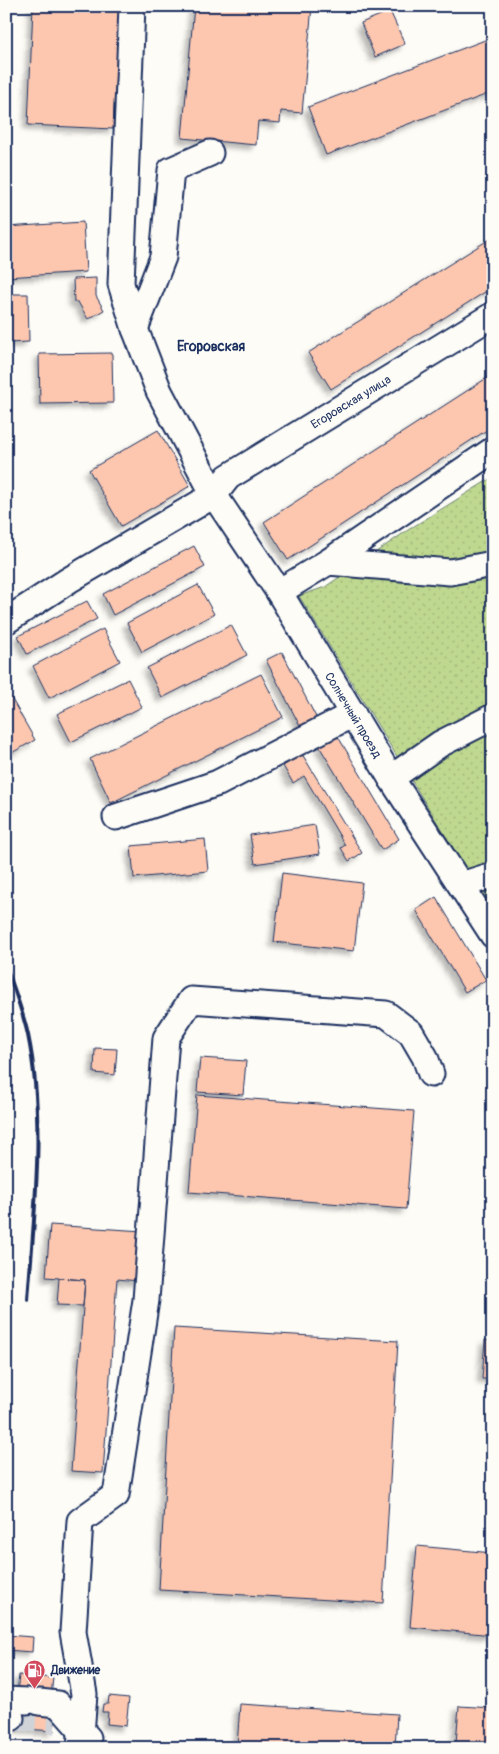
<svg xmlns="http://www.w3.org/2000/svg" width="499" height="1754" viewBox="0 0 499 1754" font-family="Pangolin,sans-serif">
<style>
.garden{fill:url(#garden-dots);stroke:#6d8476}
.building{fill:#fdc7af;stroke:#1b2f5e;filter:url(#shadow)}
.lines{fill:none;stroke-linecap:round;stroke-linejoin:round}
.minor-tunnel{stroke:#d0d3d8;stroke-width:25;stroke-dasharray:25 12;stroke-linecap:butt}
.minor-casing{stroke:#1b2f5e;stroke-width:29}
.minor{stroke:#fdfcf7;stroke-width:25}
.rail{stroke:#1b2f5e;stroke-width:4}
.labels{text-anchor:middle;stroke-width:4.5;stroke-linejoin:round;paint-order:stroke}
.street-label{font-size:12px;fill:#1b2f5e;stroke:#fdfcf7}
.poi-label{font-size:12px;font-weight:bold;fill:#1b2f5e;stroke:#fdfcf7;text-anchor:start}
.neighbourhood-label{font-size:14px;font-weight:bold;fill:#1b2f5e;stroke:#fdfcf7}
</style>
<defs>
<pattern id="garden-dots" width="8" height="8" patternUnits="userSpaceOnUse" patternTransform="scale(1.25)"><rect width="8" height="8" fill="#bfd88f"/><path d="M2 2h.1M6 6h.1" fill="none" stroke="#a4ba7e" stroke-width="1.8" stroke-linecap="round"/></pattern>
<filter id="shadow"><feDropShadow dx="-4.5" dy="4.5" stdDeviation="2.5" flood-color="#0004"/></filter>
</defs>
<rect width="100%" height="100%" fill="#fdfcf7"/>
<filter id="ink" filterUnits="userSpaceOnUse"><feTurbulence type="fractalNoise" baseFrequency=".02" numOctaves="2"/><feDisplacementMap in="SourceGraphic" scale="10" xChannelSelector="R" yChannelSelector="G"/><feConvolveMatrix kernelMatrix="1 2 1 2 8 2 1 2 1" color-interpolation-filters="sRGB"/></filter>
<g filter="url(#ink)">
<!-- garden -->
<path class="garden" d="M493,477V914L299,596L325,587L411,528Z"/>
<!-- building -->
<path class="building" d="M33,6H119L113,129L28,125Z
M194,6H312L302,113L281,111L280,123L258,121L256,145L182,138Z
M390,11L405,44L375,57L361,23Z
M493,37V92L326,155L308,107Z
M83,222L86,272L6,277V227Z
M493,237V287L331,389L308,353Z
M96,278V296L104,310L88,319L78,302H74L73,279Z
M6,294H28L29,342L6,343Z
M112,353L113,403L40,404L39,354Z
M493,374V426L288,560L264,522Z
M158,430L190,486L121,526L89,470Z
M194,546L205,567L113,615L103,594Z
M198,585L214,614L142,652L127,623Z
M87,601L97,619L27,654L18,636Z
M231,625L247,655L162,698L147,668Z
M103,629L120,661L49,698L33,666Z
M282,652L317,719L301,728L266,660Z
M261,674L283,717L111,803L90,759Z
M128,679L142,707L71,742L57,714Z
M6,689L35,740L6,756Z
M337,735L399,839L382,850L319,746Z
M302,754L362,853L349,861L341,848L345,845L304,776L293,783L283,766Z
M315,825L320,854L255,864L250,835Z
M205,839L208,871L134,878L131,846Z
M282,873L362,883L354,951L274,942Z
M436,897L486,980L465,992L416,910Z
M95,1048L117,1049L115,1075L94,1073Z
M200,1058L246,1061L243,1095L197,1092Z
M197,1095L414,1111L406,1209L189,1192Z
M50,1225L143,1231L139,1281L117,1279L103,1473L71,1471L85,1280L46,1277Z
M59,1278L85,1280L83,1306L57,1305Z
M174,1328L398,1341L383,1603L159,1590Z
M485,1340L493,1341V1379H482Z
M417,1546L493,1553V1635L410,1627Z
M6,1635L33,1637L32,1652L6,1650Z
M19,1675L53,1678L51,1696L56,1712L54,1731L10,1728L12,1709L17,1694Z
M109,1696L129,1698L126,1726L107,1724L108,1712H102L103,1704H108Z
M240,1704L397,1714L395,1748L237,1747Z
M459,1706L493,1708V1748H436L437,1741L456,1743Z"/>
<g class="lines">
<!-- minor-tunnel -->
<path class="minor-tunnel" d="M11,1718L55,1721"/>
<defs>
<g id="minor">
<path id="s1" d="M132,6L121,284L135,329L159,391L214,495L279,592L391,778L493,935"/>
<path d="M135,329L163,257L171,170L210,153"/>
<path d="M328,562L493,450"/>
<path d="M279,592L328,562L450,572L493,564"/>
<path id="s2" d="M6,621L69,580L214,495L228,477L493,315"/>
<path d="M391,778L440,744L493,717"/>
<path d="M116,817L218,783L353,714"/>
<path d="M461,885L493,875"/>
<path d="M6,1700L27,1701"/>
<path d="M39,1702L58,1704L88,1738"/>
<path d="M6,1717L11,1718"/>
<path d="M80,1748L84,1694L73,1632L80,1521L116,1495L146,1300L166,1038L191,1000L386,1014L411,1033L425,1057L431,1074"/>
</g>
</defs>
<!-- minor casing -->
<use href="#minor" class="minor-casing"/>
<!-- minor -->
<use href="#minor" class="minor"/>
<!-- rail -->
<path class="rail" d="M6,966C14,989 23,1012 28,1035C46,1122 34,1213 28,1300"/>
</g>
</g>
<!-- icons -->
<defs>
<symbol id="fuel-pin" viewBox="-11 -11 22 30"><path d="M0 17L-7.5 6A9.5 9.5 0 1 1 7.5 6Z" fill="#d1495b" stroke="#fdfcf7"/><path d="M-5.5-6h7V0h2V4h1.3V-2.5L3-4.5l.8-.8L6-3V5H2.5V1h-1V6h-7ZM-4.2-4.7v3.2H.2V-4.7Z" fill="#fff"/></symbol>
</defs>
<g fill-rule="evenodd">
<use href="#fuel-pin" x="22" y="1658" width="25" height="34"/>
</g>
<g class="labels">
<!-- street labels -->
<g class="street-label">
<text dy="4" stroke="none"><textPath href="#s2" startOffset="410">Егоровская улица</textPath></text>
<text dy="4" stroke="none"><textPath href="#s1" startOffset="770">Солнечный проезд</textPath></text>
</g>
<!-- poi labels -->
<g class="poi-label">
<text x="51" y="1674">Движение</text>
</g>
<!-- neighbourhood labels -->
<g class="neighbourhood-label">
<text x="211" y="351">Егоровская</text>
</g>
</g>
<!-- margin -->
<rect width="499" height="1754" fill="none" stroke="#fdfcf7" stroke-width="25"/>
<rect x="12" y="12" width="474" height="1729" fill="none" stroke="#1b2f5e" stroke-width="2" filter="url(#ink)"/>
</svg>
